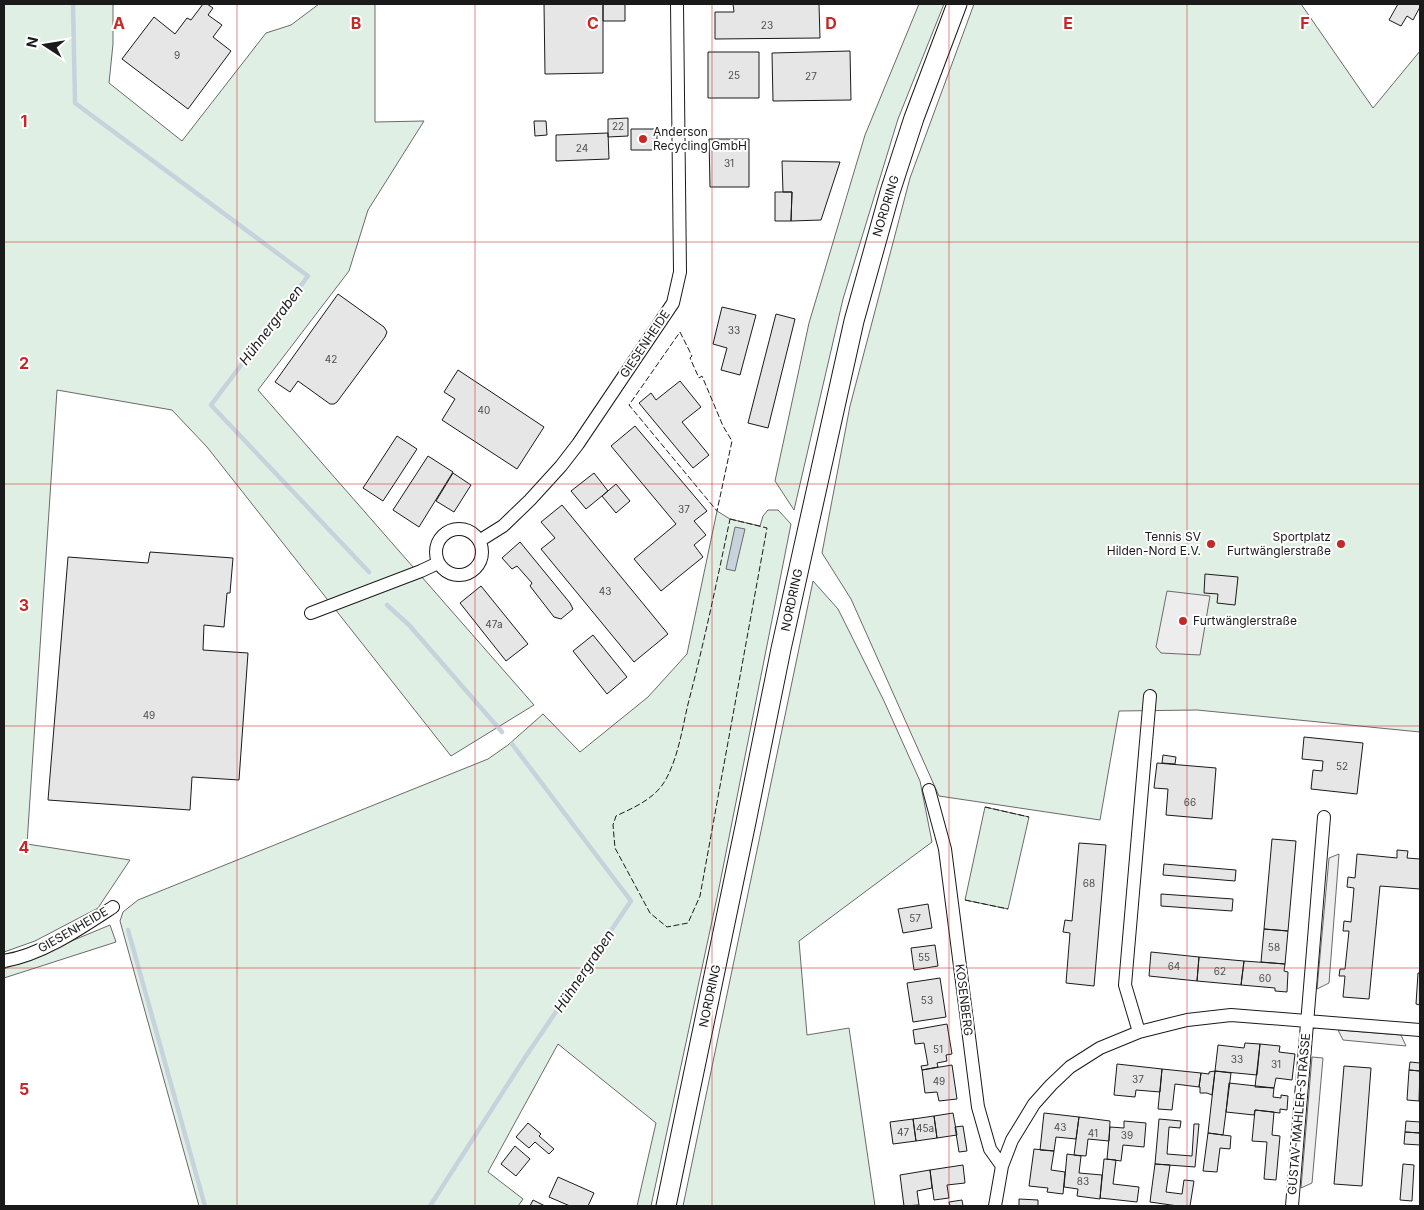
<svg xmlns="http://www.w3.org/2000/svg" width="1424" height="1210" viewBox="0 0 1424 1210" font-family="Inter,sans-serif">
<style>
.green{fill:#e0efe3;stroke:#6a6a6a}
.parking{fill:#ededed;stroke:#6a6a6a}
.water{fill:#c6d2dc;stroke:#6a6a6a}
.lines{fill:none;stroke-linecap:round;stroke-linejoin:round}
.stream{stroke:#c6d2dc;stroke-width:4.5}
.building{fill:#e6e6e6;stroke:#1a1a1a}
.street-casing{stroke:#1a1a1a;stroke-width:14}
.secondary-casing{stroke:#1a1a1a;stroke-width:21}
.street{stroke:#fff;stroke-width:12}
.secondary{stroke:#fff;stroke-width:19}
.fence{stroke:#1a1a1a;stroke-width:1;stroke-dasharray:6 2.5;stroke-linecap:butt}
.grid{fill:none;stroke:#c62828;stroke-width:1;stroke-opacity:0.55}
.poi-dot{fill:#c62828;stroke:#fff;stroke-width:2}
.labels{text-anchor:middle;stroke-width:4;stroke-linejoin:round;paint-order:stroke}
.number-label{font-size:10px;fill:#4d4d4d}
.poi-label{font-size:12px;fill:#1a1a1a;stroke:#fff;text-anchor:start}
.street-label{font-size:12px;fill:#1a1a1a;stroke:#fff}
.water-label{font-size:14px;font-style:italic;fill:#1a1a1a;stroke:#fff}
.grid-label{font-size:16px;text-anchor:middle;font-weight:bold;fill:#c62828;stroke:#fff;stroke-width:4;stroke-linejoin:round;paint-order:stroke}
</style>
<rect width="100%" height="100%" fill="#fff"/>
<!-- green -->
<path class="green" d="M4,4H115L113,5V44L109,83L182,141L266,33L291,25L319,4H375V122L424,121L368,210L349,271L258,390L534,705L451,756L207,447L172,410L57,390L27,844L130,860L98,908L35,941L4,952Z
M919,4H944L898,119L843,299L794,510L775,481L809,323L865,135Z
M974,4H1301L1373,108L1420,51V732L1197,710L1119,711L1100,820L939,796L851,599L822,553L850,406L910,178Z
M768,510H778L791,524L718,893L651,1206H637L656,1123L558,1044L488,1172L523,1199L518,1206H199L120,921L123,912L138,900L488,759L508,745L543,714L580,752L648,697L687,654L717,511L730,519L760,526L763,516Z
M813,581L838,609L884,701L920,781L932,842L799,941L807,1035L849,1028L875,1206H683Z
M985,807L1029,817L1008,909L965,900Z
M110,925L116,942L4,978V969Z"/>
<!-- parking -->
<path class="parking" d="M1167,591L1210,596L1200,655L1161,653L1156,647Z
M1339,854L1329,983L1317,989L1329,858Z
M1338,1030L1401,1035L1406,1046L1343,1040Z
M1312,1057L1323,1058L1312,1183L1301,1188Z"/>
<!-- water -->
<path class="water" d="M735,527L745,529L735,571L726,569Z"/>
<g class="lines">
<!-- stream -->
<path class="stream" d="M73,4L75,103L308,276L211,405L369,572
M387,605L409,625L502,732
M128,930L205,1206
M430,1206L524,1059L631,901L512,744"/>
</g>
<!-- building -->
<path class="building" d="M203,4H207L213,8L208,15L222,25L213,37L231,51L188,109L122,59L154,17L175,34L187,18L191,20Z
M544,4H603V73L545,74Z
M603,4H625V21H603Z
M733,4H819L820,38L715,39V12H734Z
M1398,4H1420V7L1413,20L1407,16L1401,26L1389,20Z
M850,51L851,100L773,101L772,53Z
M708,52H759V98H708Z
M628,118V136L608,137V119Z
M534,121H546L547,135L535,136Z
M631,129H657V150H631Z
M608,133L609,159L556,161V135Z
M709,139H749V187H710Z
M782,161L840,162L821,220L791,221L792,192H783Z
M775,192H792L791,221H775Z
M338,294L384,327L387,332L385,337L337,402L334,404H330L298,381L290,392L275,382Z
M722,307L756,315L740,375L721,370L727,348L713,344Z
M776,314L795,319L768,428L748,423Z
M458,370L544,427L517,469L442,420L455,399L444,392Z
M680,381L701,407L682,422L709,455L693,468L639,403L651,393L656,400Z
M635,426L707,511L694,521L706,535L694,545L703,557L661,591L634,559L676,524L611,446Z
M397,436L417,449L383,501L363,488Z
M428,456L453,472L419,527L393,510Z
M453,473L471,485L454,512L436,501Z
M594,473L608,491L586,509L571,491Z
M616,484L630,501L616,513L602,496Z
M562,505L668,634L634,662L541,549L555,538L541,522Z
M520,542L570,603L573,609L561,619L554,617L530,586L532,583L517,566L512,569L502,558Z
M150,552L233,558L230,593H227L224,627L204,625L203,650L248,653L239,780L192,777L190,810L48,800L68,557L148,563Z
M1205,574L1238,577L1235,605L1217,603L1218,594L1204,593Z
M481,586L528,644L506,661L460,603Z
M593,635L627,677L607,694L573,651Z
M1304,737L1363,743L1357,794L1311,789L1313,770L1322,771L1323,761L1302,759Z
M1163,755L1176,757L1175,764L1162,763Z
M1157,763L1216,768L1212,819L1166,815L1168,789L1154,788Z
M1272,839L1296,841L1288,931L1264,929Z
M1079,843L1106,845L1094,986L1066,983L1070,933L1063,932L1065,920L1072,921Z
M1397,850L1408,851L1407,858L1420,859V889L1380,886L1369,999L1343,997L1345,976H1339L1340,969H1345L1349,931H1343L1344,921L1351,922L1354,888L1347,887L1348,877L1355,878L1357,854L1397,858Z
M1164,864L1236,870L1235,881L1163,875Z
M1161,894L1233,899L1232,911L1161,906Z
M928,904L932,928L903,933L898,909Z
M1264,929L1288,931L1285,964L1261,962Z
M935,945L938,966L914,970L911,948Z
M1151,952L1199,957L1197,981L1149,976Z
M1199,957L1244,961L1241,985L1197,981Z
M1244,961L1285,964L1284,971L1288,972L1287,992L1275,991V988L1241,985Z
M1418,973H1420V1005L1416,1004Z
M940,978L946,1017L913,1022L907,983Z
M947,1024L952,1054L946,1055L947,1061L937,1063L938,1067L922,1070L921,1066L928,1065L924,1043L915,1044L913,1030Z
M1245,1043L1260,1044L1257,1075L1215,1071L1218,1045L1244,1048Z
M1260,1044L1280,1046L1279,1052L1295,1054L1292,1080L1276,1078L1274,1088L1255,1087Z
M1410,1062L1420,1063V1071L1409,1070Z
M1117,1064L1162,1069L1160,1092L1136,1090L1135,1097L1114,1095Z
M952,1065L957,1099L939,1101L937,1092L925,1093L922,1070Z
M1344,1066L1371,1068L1362,1186L1334,1184Z
M1162,1069L1201,1073L1199,1087L1175,1084L1172,1110L1158,1109Z
M1409,1070L1420,1071L1419,1101L1407,1100Z
M1215,1071L1212,1095L1207,1093H1200V1087H1199L1201,1073L1209,1074V1072Z
M1215,1071L1231,1073L1223,1135L1208,1133Z
M1229,1083L1274,1088L1273,1097L1281,1098V1095L1288,1096L1287,1110L1280,1109V1113L1255,1110L1254,1115L1226,1112Z
M1255,1110L1274,1112L1272,1135L1280,1136L1276,1180L1264,1179L1267,1142L1252,1141Z
M953,1113L957,1135L937,1138L934,1116Z
M1044,1113L1079,1117L1076,1139L1056,1137L1054,1151L1040,1150Z
M934,1116L937,1138L916,1141L913,1119Z
M1079,1117L1110,1121L1109,1141L1088,1139L1086,1156L1074,1155Z
M913,1119L916,1141L893,1144L890,1122Z
M1159,1119L1181,1121L1180,1128L1169,1127L1167,1154L1192,1156L1194,1124H1199L1195,1167L1155,1164Z
M1124,1121L1146,1123L1144,1147L1123,1145L1121,1161L1107,1159L1110,1127L1124,1128Z
M1406,1121L1420,1122V1133L1405,1132Z
M528,1123L541,1134L539,1136L554,1149L549,1154L535,1142L529,1148L516,1137Z
M963,1126L967,1151L959,1152L955,1127Z
M1405,1132L1420,1133V1145L1404,1144Z
M1208,1133L1231,1136L1230,1149L1220,1148L1217,1172L1203,1171Z
M515,1146L530,1159L516,1176L501,1164Z
M1034,1149L1054,1151L1051,1170L1065,1172L1063,1194L1047,1192L1048,1188L1029,1186Z
M1067,1154L1081,1156L1079,1173L1102,1175L1100,1199L1077,1196L1078,1189L1064,1187Z
M1104,1159L1116,1160L1113,1184L1139,1187L1137,1202L1100,1198Z
M1155,1164L1170,1165L1166,1192L1182,1194L1184,1180L1194,1181L1190,1206H1178L1150,1202Z
M1403,1164L1414,1165L1412,1201L1400,1200Z
M963,1165L965,1183L947,1185L949,1198L934,1200L930,1170Z
M930,1170L932,1188L917,1191L919,1205L904,1206L900,1175Z
M558,1177L594,1193L588,1206H570L549,1197Z
M1019,1199L1038,1200V1206H1019Z
M533,1200L545,1206H530Z
M962,1200L963,1206H950L949,1202Z"/>
<g class="lines">
<defs>
<path id="street" d="M436 552a23 23 0 1 1 46 0a23 23 0 1 1-46 0Z
M479,541L503,526L530,500L561,466L578,444L673,303L680,272L677,4
M311,613L421,571L438,563
M929,790L945,849L978,1107L990,1149L1002,1166
M4,961C42,955 81,928 113,907
M1139,1032L1125,985L1150,696
M995,1206L1002,1166L1012,1140L1034,1104L1051,1085L1070,1067L1100,1048L1139,1032L1187,1020L1231,1015L1420,1030
M1292,1206L1324,817"/>
<path id="secondary" d="M666,1206L746,822L781,649L854,321L890,192L914,118L957,4"/>
</defs>
<!-- street casing -->
<use href="#street" class="street-casing"/>
<!-- secondary casing -->
<use href="#secondary" class="secondary-casing"/>
<!-- street -->
<use href="#street" class="street"/>
<!-- secondary -->
<use href="#secondary" class="secondary"/>
<!-- fence -->
<path class="fence" d="M680,332L692,356L690,358L699,378L702,376L723,426L732,441L717,511L629,405Z
M730,519L767,528L700,896L688,923L667,927L650,913L615,848L613,825L616,816C635,807 654,799 665,781C678,758 682,730 688,704C704,643 717,581 730,519Z
M985,807L1029,817
M965,900L1008,909"/>
</g>
<!-- grid -->
<path class="grid" d="M237,4V1206M475,4V1206M712,4V1206M949,4V1206M1187,4V1206M4,242H1420M4,484H1420M4,726H1420M4,968H1420"/>
<!-- markers -->
<g class="poi-dot">
<circle cx="643" cy="139" r="5"/>
<circle cx="1211" cy="544" r="5"/>
<circle cx="1341" cy="544" r="5"/>
<circle cx="1183" cy="621" r="5"/>
</g>
<g class="labels">
<!-- number labels -->
<g class="number-label">
<text x="767" y="29">23</text>
<text x="177" y="59">9</text>
<text x="734" y="79">25</text>
<text x="811" y="80">27</text>
<text x="618" y="130">22</text>
<text x="582" y="152">24</text>
<text x="729" y="167">31</text>
<text x="734" y="334">33</text>
<text x="331" y="363">42</text>
<text x="484" y="414">40</text>
<text x="684" y="513">37</text>
<text x="605" y="595">43</text>
<text x="494" y="628">47a</text>
<text x="149" y="719">49</text>
<text x="1342" y="770">52</text>
<text x="1190" y="806">66</text>
<text x="1089" y="887">68</text>
<text x="915" y="922">57</text>
<text x="1274" y="951">58</text>
<text x="924" y="961">55</text>
<text x="1174" y="970">64</text>
<text x="1220" y="975">62</text>
<text x="1265" y="982">60</text>
<text x="927" y="1004">53</text>
<text x="938" y="1053">51</text>
<text x="1237" y="1063">33</text>
<text x="1276" y="1068">31</text>
<text x="1138" y="1083">37</text>
<text x="939" y="1085">49</text>
<text x="1060" y="1131">43</text>
<text x="925" y="1132">45a</text>
<text x="903" y="1136">47</text>
<text x="1093" y="1137">41</text>
<text x="1127" y="1139">39</text>
<text x="1083" y="1185">83</text>
</g>
<!-- poi labels -->
<g class="poi-label">
<text x="653" y="136">Anderson<tspan x="653" dy="14">Recycling GmbH</tspan></text>
<text x="1201" y="541" text-anchor="end">Tennis SV<tspan x="1201" dy="14">Hilden-Nord E.V.</tspan></text>
<text x="1331" y="541" text-anchor="end">Sportplatz<tspan x="1331" dy="14">Furtwänglerstraße</tspan></text>
<text x="1193" y="625">Furtwänglerstraße</text>
</g>
<!-- street labels -->
<g class="street-label">
<text transform="translate(886 206) rotate(-73)" y="4">NORDRING</text>
<text transform="translate(645 344) rotate(-56)" y="4">GIESENHEIDE</text>
<text transform="translate(792 600) rotate(-78)" y="4">NORDRING</text>
<text transform="translate(73 930) rotate(-30)" y="4">GIESENHEIDE</text>
<text transform="translate(710 996) rotate(-78)" y="4">NORDRING</text>
<text transform="translate(964 1000) rotate(83)" y="4">KOSENBERG</text>
<text transform="translate(1299 1114) rotate(-85)" y="4">GUSTAV-MAHLER-STRASSE</text>
</g>
<!-- water labels -->
<g class="water-label">
<text transform="translate(271 325) rotate(-53)" y="5">Hühnergraben</text>
<text transform="translate(584 971) rotate(-56)" y="5">Hühnergraben</text>
</g>
</g>
<g class="grid-label">
<text x="119" y="29">A</text>
<text x="356" y="29">B</text>
<text x="593" y="29">C</text>
<text x="831" y="29">D</text>
<text x="1068" y="29">E</text>
<text x="1305" y="29">F</text>
<text x="24" y="127">1</text>
<text x="24" y="369">2</text>
<text x="24" y="611">3</text>
<text x="24" y="853">4</text>
<text x="24" y="1095">5</text>
</g>
<!-- border -->
<rect width="1424" height="1210" fill="none" stroke="#1a1a1a" stroke-width="10"/>
<!-- north arrow -->
<g transform="translate(45 45) rotate(282)" stroke="#ffffff" stroke-width="4" paint-order="stroke">
<path d="M0-4L9 19L0 12L-9 19Z" fill="#1a1a1a"/>
<text y="-8" font-size="14" font-weight="bold" text-anchor="middle" fill="#1a1a1a">N</text>
</g>
</svg>
